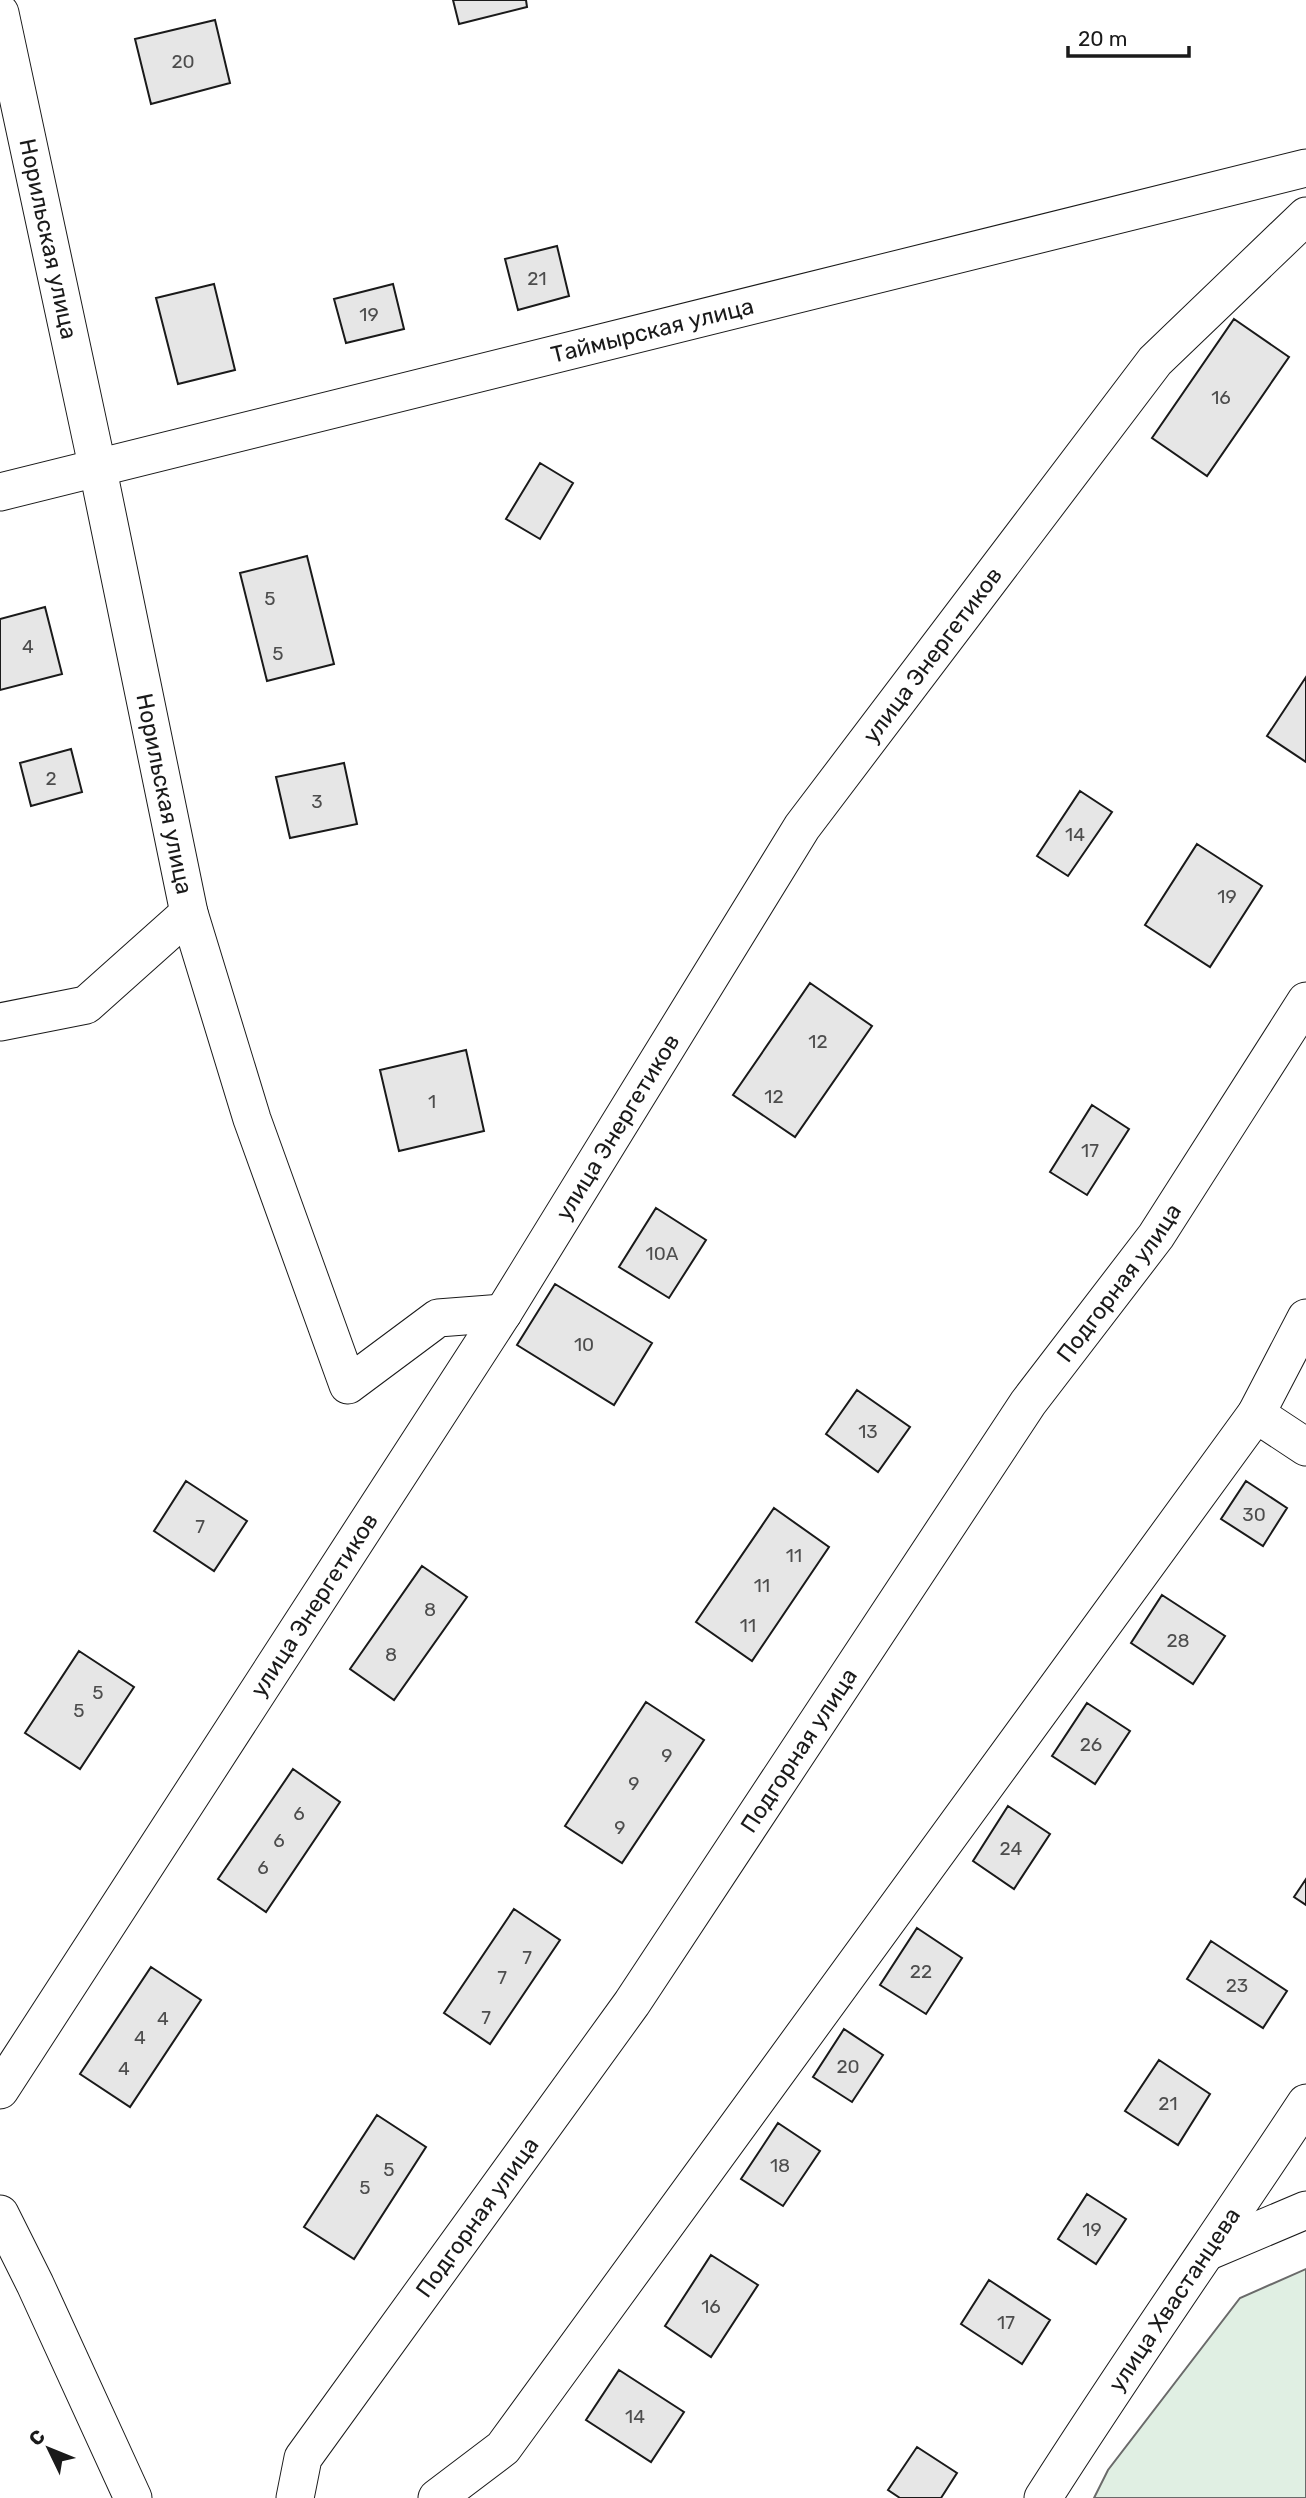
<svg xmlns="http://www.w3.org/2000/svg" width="1306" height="2498" viewBox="0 0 1306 2498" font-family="Rubik,sans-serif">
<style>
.green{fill:#e0efe3;stroke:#6a6a6a;stroke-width:2}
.building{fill:#e6e6e6;stroke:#1a1a1a;stroke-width:2}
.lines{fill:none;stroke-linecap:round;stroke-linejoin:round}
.minor-casing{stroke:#1a1a1a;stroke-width:39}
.minor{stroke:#fff;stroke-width:37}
.labels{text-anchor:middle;stroke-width:5;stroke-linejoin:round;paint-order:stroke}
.number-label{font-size:19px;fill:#4d4d4d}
.street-label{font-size:23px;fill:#1a1a1a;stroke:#fff}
</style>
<rect width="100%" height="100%" fill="#fff"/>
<!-- green -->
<path class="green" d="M1306,2269V2498H1094L1108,2470L1240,2298Z"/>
<!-- building -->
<path class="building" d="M453,0H526L527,7L459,24Z
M215,20L230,83L151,104L135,39Z
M557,246L569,296L518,310L505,259Z
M214,284L235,370L178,384L156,298Z
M393,284L404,329L346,343L334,299Z
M1234,319L1289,357L1207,476L1152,438Z
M540,463L573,483L540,539L506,519Z
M307,556L334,664L267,681L240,573Z
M45,607L62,674L0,690V619Z
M1306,677V762L1267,736Z
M71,749L82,792L31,806L20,763Z
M344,763L357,824L290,838L276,777Z
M1080,791L1112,812L1068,876L1037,856Z
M1197,844L1262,886L1210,967L1145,925Z
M810,983L872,1026L795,1137L733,1095Z
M466,1050L484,1131L399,1151L380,1070Z
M1092,1105L1129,1129L1087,1195L1050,1172Z
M656,1208L706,1240L669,1298L619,1267Z
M555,1284L652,1343L614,1405L517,1345Z
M857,1390L910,1427L878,1472L826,1434Z
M186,1481L247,1521L214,1571L154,1531Z
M1246,1481L1287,1508L1263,1546L1221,1519Z
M774,1508L829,1547L752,1661L696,1622Z
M422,1566L467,1597L394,1700L350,1669Z
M1162,1595L1225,1636L1193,1684L1131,1643Z
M79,1651L134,1687L80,1769L25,1733Z
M646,1702L704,1740L622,1863L565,1826Z
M1087,1703L1130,1731L1095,1784L1052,1756Z
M293,1769L340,1802L266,1912L218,1879Z
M1008,1806L1050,1834L1014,1889L973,1861Z
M1306,1879V1905L1294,1897Z
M514,1909L560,1940L490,2044L444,2013Z
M917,1928L962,1958L926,2014L880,1985Z
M1211,1941L1287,1991L1263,2028L1187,1979Z
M151,1967L201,2000L130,2107L80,2074Z
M844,2029L883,2055L852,2102L813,2077Z
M1159,2060L1210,2094L1178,2145L1125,2111Z
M377,2115L426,2147L354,2259L304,2227Z
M778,2123L820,2151L783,2206L741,2179Z
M1087,2194L1126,2219L1096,2264L1058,2239Z
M711,2255L758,2285L711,2357L665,2326Z
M989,2280L1050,2320L1022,2364L961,2324Z
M619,2370L684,2412L651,2462L586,2420Z
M917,2447L957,2473L941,2498H900L888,2490Z"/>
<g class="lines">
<defs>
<g id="minor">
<path id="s1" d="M0,13L98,470L189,913L252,1119L348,1385L438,1318L503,1313"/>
<path id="s2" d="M0,492L1306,168"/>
<path d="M0,1022L86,1005L189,913"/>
<path d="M1256,1414L1306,1447"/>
<path id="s3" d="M0,2090L503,1313L802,827L1155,361L1306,216"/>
<path d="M0,2214L35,2284L133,2498"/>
<path d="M1209,2251L1306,2210"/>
<path id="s4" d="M295,2498L303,2458L632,2003L1028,1403L1156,1236L1306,1001"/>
<path d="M437,2498L503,2448L1256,1414L1306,1318"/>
<path id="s5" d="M1043,2498C1128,2364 1219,2235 1306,2103"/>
</g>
</defs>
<!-- minor casing -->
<use href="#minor" class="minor-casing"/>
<!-- minor -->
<use href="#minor" class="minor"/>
</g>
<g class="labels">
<!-- number labels -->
<g class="number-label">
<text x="183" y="68">20</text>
<text x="537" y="285">21</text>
<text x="369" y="321">19</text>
<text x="1221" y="404">16</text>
<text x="270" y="605">5</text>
<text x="28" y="653">4</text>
<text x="278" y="660">5</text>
<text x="51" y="785">2</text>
<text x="317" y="808">3</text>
<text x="1075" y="841">14</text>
<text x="1227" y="903">19</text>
<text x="818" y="1048">12</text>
<text x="774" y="1103">12</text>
<text x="432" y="1108">1</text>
<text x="1090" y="1157">17</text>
<text x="662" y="1260">10А</text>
<text x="584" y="1351">10</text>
<text x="868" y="1438">13</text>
<text x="1254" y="1521">30</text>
<text x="200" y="1533">7</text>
<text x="794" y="1562">11</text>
<text x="762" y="1592">11</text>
<text x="430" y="1616">8</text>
<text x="748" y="1632">11</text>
<text x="1178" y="1647">28</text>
<text x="391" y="1661">8</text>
<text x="98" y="1699">5</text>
<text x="79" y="1717">5</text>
<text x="1091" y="1751">26</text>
<text x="667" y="1762">9</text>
<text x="634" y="1790">9</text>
<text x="299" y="1820">6</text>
<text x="620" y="1834">9</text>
<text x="279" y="1847">6</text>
<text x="1011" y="1855">24</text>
<text x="263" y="1874">6</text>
<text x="527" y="1964">7</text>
<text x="921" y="1978">22</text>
<text x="502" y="1984">7</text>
<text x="1237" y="1992">23</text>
<text x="486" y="2024">7</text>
<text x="163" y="2025">4</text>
<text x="140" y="2044">4</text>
<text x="848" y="2073">20</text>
<text x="124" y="2075">4</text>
<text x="1168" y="2110">21</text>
<text x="780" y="2172">18</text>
<text x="389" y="2176">5</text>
<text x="365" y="2194">5</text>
<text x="1092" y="2236">19</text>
<text x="711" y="2313">16</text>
<text x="1006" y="2329">17</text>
<text x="635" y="2423">14</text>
</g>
<!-- street labels -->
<g class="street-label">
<text dy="8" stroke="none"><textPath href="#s1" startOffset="231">Норильская улица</textPath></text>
<text dy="8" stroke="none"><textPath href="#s2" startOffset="672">Таймырская улица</textPath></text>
<text dy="8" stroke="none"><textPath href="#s3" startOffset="1712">улица Энергетиков</textPath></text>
<text dy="8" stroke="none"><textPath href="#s1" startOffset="798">Норильская улица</textPath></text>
<text dy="8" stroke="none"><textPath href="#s3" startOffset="1144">улица Энергетиков</textPath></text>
<text dy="8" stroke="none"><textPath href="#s4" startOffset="1472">Подгорная улица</textPath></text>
<text dy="8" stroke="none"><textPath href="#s3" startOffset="578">улица Энергетиков</textPath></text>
<text dy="8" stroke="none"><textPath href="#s4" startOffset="905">Подгорная улица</textPath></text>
<text dy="8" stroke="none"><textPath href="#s4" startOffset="338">Подгорная улица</textPath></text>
<text dy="8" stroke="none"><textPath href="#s5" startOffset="238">улица Хвастанцева</textPath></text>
</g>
</g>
<!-- north arrow -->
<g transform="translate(49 2449) rotate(313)" stroke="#ffffff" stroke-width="5" paint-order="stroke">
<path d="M0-5L12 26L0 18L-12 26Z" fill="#1a1a1a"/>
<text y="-10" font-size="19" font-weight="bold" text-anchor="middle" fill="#1a1a1a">С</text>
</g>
<!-- scale -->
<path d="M1068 46v10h121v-10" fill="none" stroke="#1a1a1a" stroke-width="3.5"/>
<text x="1078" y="46" font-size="21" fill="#1a1a1a" stroke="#ffffff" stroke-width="5" paint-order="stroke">20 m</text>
</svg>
